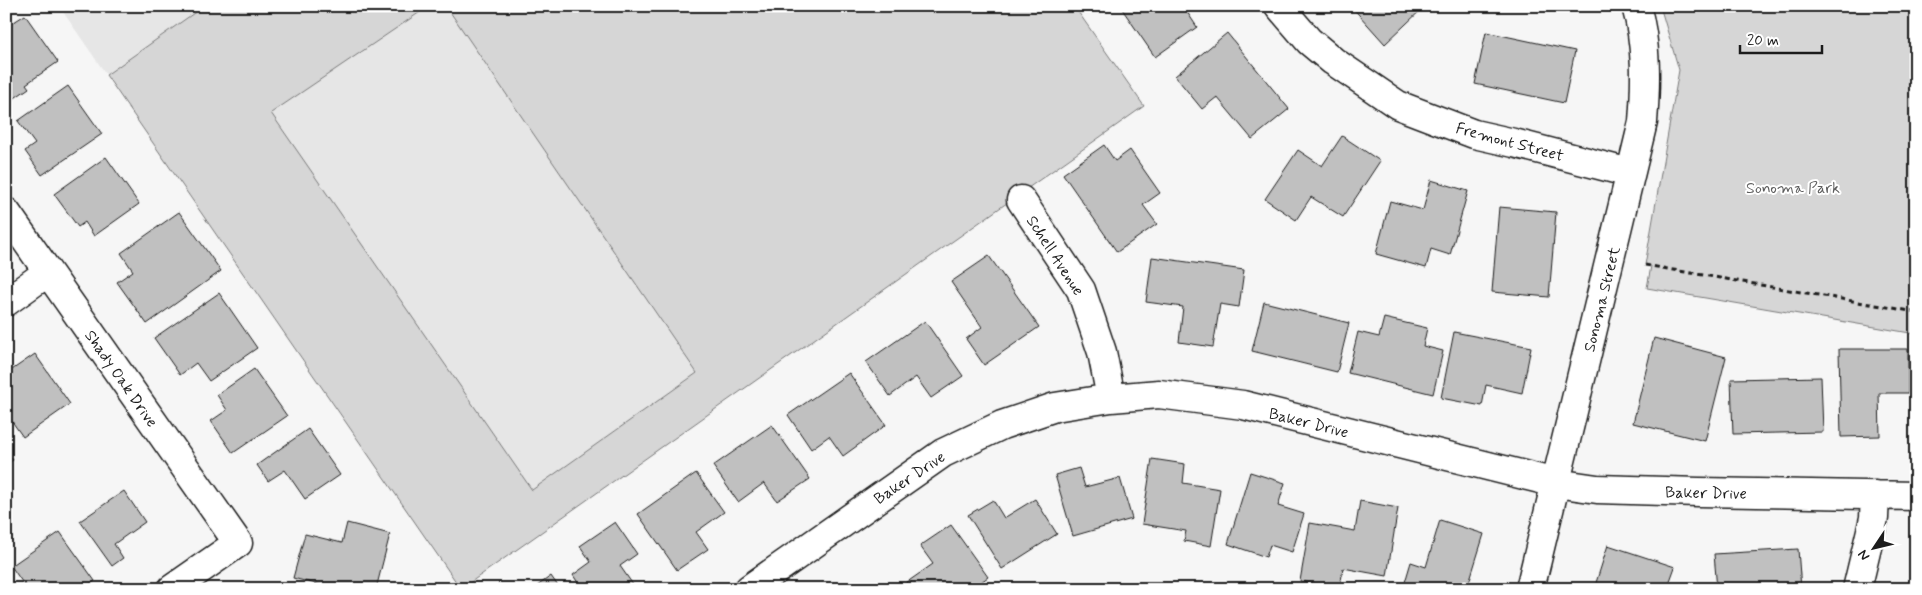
<svg xmlns="http://www.w3.org/2000/svg" width="1922" height="595" viewBox="0 0 1922 595" font-family="Mynerve,sans-serif">
<style>
.built{fill:#e6e6e6}
.green{fill:#d6d6d6;stroke:#797979}
.building{fill:#c0c0c0;stroke:#1c1c1c}
.lines{fill:none;stroke-linecap:round;stroke-linejoin:round}
.minor-casing{stroke:#1c1c1c;stroke-width:31}
.path{stroke:#1c1c1c;stroke-width:3;stroke-dasharray:5 4;stroke-linecap:butt}
.minor{stroke:#fff;stroke-width:28}
.labels{text-anchor:middle;stroke-width:4;stroke-linejoin:round;paint-order:stroke}
.street-label{font-size:16px;fill:#1c1c1c;stroke:#fff}
.park-label{font-size:16px;fill:#5d5d5d;stroke:#fff}
</style>
<rect width="100%" height="100%" fill="#f6f6f6"/>
<filter id="ink" filterUnits="userSpaceOnUse"><feTurbulence type="fractalNoise" baseFrequency=".02" numOctaves="2"/><feDisplacementMap in="SourceGraphic" scale="10" xChannelSelector="R" yChannelSelector="G"/><feConvolveMatrix kernelMatrix="1 2 1 2 8 2 1 2 1" color-interpolation-filters="sRGB"/></filter>
<g filter="url(#ink)">
<!-- built -->
<path class="built" d="M59,6H1074L1144,106L461,589Z"/>
<!-- green -->
<path class="green" d="M204,6H429L271,113L532,490L697,373L446,6H1074L1144,106L461,589L106,75Z
M1660,6H1916V334L1647,288L1651,266L1645,265L1679,70Z"/>
<!-- building -->
<path class="building" d="M1120,6H1183L1197,27L1155,57Z
M1351,6H1425L1385,44Z
M25,15L58,62L26,84L29,88L6,104V27Z
M1486,32L1575,51L1564,103L1475,84Z
M1227,33L1289,109L1252,139L1217,97L1202,109L1175,76Z
M68,86L102,134L42,175L25,151L35,144L18,121Z
M1342,136L1380,161L1343,217L1311,197L1296,220L1265,199L1298,150L1322,166Z
M1104,145L1115,161L1130,150L1160,193L1143,205L1157,224L1117,252L1063,174Z
M106,157L139,204L94,236L85,222L78,227L54,194Z
M1431,180L1468,191L1450,255L1431,249L1426,268L1376,254L1390,201L1423,210Z
M1499,207L1556,212L1549,297L1492,292Z
M179,212L221,271L147,324L117,282L133,271L121,253Z
M989,256L1039,327L984,365L966,339L982,327L951,282Z
M1152,257L1244,270L1239,307L1220,304L1213,347L1179,342L1183,307L1146,302Z
M219,293L257,348L209,381L196,363L180,375L154,338Z
M1264,302L1349,323L1337,372L1252,351Z
M1384,318L1427,328L1423,346L1443,351L1433,394L1348,373L1358,332L1379,337Z
M925,321L963,376L931,398L916,377L890,396L866,362Z
M1454,332L1531,347L1522,393L1486,385L1482,406L1441,398Z
M1654,338L1726,357L1705,441L1633,423Z
M1839,349H1908V393H1879L1880,436L1841,437Z
M35,354L70,404L23,437L6,413V374Z
M254,369L287,416L233,453L211,421L227,410L217,395Z
M849,373L886,425L843,456L829,436L811,449L788,415Z
M1821,377L1823,432L1733,434L1731,379Z
M772,425L810,479L777,501L764,483L738,502L713,466Z
M308,429L340,475L305,499L285,470L268,481L257,465Z
M6,451L13,460L6,465Z
M1152,459L1185,464L1183,483L1220,489L1211,546L1184,541L1186,531L1142,524Z
M1079,468L1085,487L1120,478L1132,519L1073,536L1055,475Z
M1250,472L1285,483L1278,506L1304,514L1292,552L1270,545L1266,557L1228,544Z
M696,473L724,512L696,532L708,549L677,570L638,514Z
M124,491L145,522L114,544L123,558L112,566L80,521Z
M1035,499L1057,534L1002,569L968,515L993,500L1004,518Z
M1360,501L1398,508L1387,576L1343,568L1340,588L1300,581L1310,523L1355,531Z
M1440,520L1484,534L1467,589H1403L1411,562L1426,567Z
M615,522L637,554L620,566L636,589H582L573,575L591,562L580,546Z
M347,523L390,534L376,589H335L293,578L305,534L342,543Z
M951,525L988,577L971,589H906L903,585L933,564L920,546Z
M60,532L95,581L83,589H27L11,566Z
M1608,545L1675,567L1667,589H1594Z
M1798,549L1801,589H1717L1714,554Z
M551,576L560,589H533Z"/>
<g class="lines">
<defs>
<path id="minor" d="M1279,6L1309,41L1333,61L1398,105L1474,134L1514,143L1630,173
M1021,200L1081,290L1102,352L1111,398
M6,212L238,543L172,589
M6,302L48,272
M749,589L943,453L1002,425L1055,407L1111,398L1159,394L1243,405L1556,483L1597,489L1699,492L1916,496
M1530,589L1643,122C1646,82 1647,44 1636,6
M1857,589L1874,518L1875,495"/>
</defs>
<!-- minor casing -->
<use href="#minor" class="minor-casing"/>
<!-- path -->
<path class="path" d="M1645,265L1916,312"/>
<!-- minor -->
<use href="#minor" class="minor"/>
</g>
</g>
<g class="labels">
<!-- street labels -->
<g class="street-label">
<text transform="translate(1510 141) rotate(15)" y="6">Fremont Street</text>
<text transform="translate(1056 255) rotate(57)" y="6">Schell Avenue</text>
<text transform="translate(1601 299) rotate(-76)" y="6">Sonoma Street</text>
<text transform="translate(122 378) rotate(55)" y="6">Shady Oak Drive</text>
<text transform="translate(1309 422) rotate(14)" y="6">Baker Drive</text>
<text transform="translate(909 477) rotate(-34)" y="6">Baker Drive</text>
<text transform="translate(1706 492) rotate(1)" y="6">Baker Drive</text>
</g>
<!-- park labels -->
<g class="park-label">
<text x="1793" y="193">Sonoma Park</text>
</g>
</g>
<!-- margin -->
<rect width="1922" height="595" fill="none" stroke="#fff" stroke-width="25"/>
<rect x="12" y="12" width="1897" height="570" fill="none" stroke="#1c1c1c" stroke-width="2" filter="url(#ink)"/>
<!-- north arrow -->
<g transform="translate(1874 548) rotate(235)" stroke="#ffffff" stroke-width="4" paint-order="stroke">
<path d="M0-4L9 19L0 12L-9 19Z" fill="#1c1c1c"/>
<text y="-8" font-size="14" font-weight="bold" text-anchor="middle" fill="#1c1c1c">N</text>
</g>
<!-- scale -->
<path d="M1740 45v8h82v-8" fill="none" stroke="#1c1c1c" stroke-width="2.5"/>
<text x="1747" y="45" font-size="15" fill="#1c1c1c" stroke="#ffffff" stroke-width="4" paint-order="stroke">20 m</text>
</svg>
